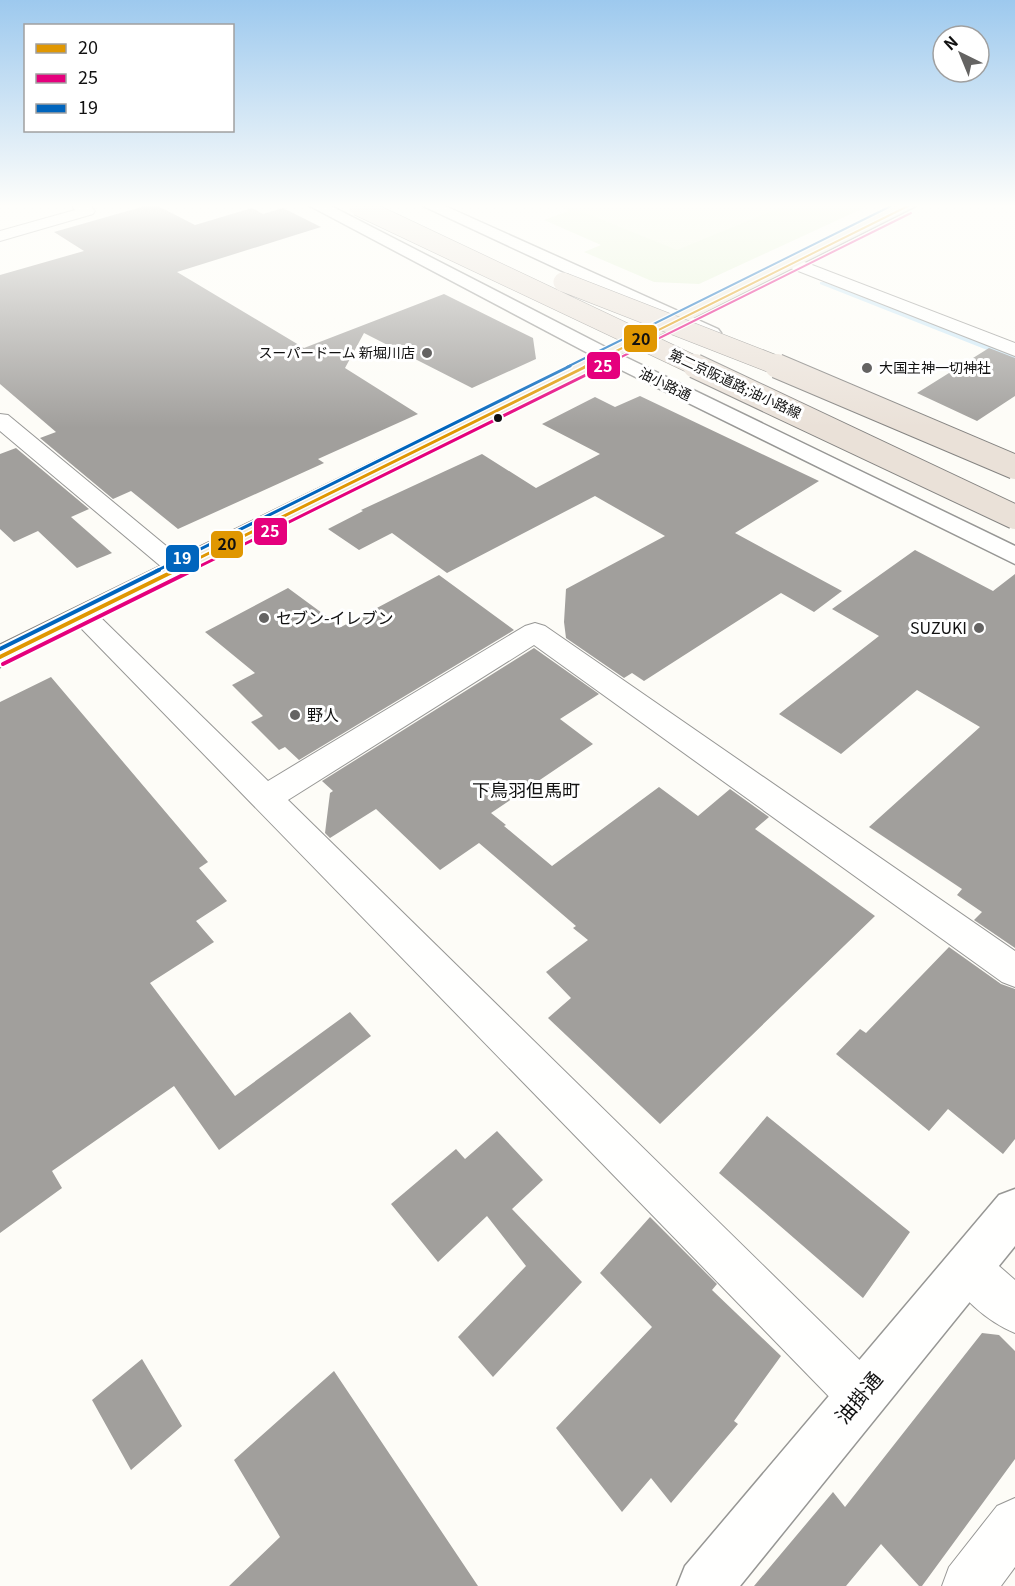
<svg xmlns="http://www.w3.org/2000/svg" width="1015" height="1586" viewBox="0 0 1015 1586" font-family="Georgia,'Noto Sans JP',serif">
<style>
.green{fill:#e7f3d7}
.pitch{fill:#f0f6e1}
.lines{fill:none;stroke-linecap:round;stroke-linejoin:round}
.stream{fill:#cde8f7;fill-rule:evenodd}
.building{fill:#a19f9c}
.minor-casing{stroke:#979795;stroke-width:2}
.tertiary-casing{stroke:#979795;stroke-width:3}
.primary-casing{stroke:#858482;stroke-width:3}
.minor{fill:#fffffe;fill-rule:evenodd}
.tertiary{fill:#fffffe;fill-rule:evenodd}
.primary{fill:#ede9dc;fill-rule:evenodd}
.motorway-bridge-far1-casing{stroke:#858482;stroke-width:20;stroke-linecap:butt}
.motorway-bridge-casing{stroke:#858482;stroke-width:26;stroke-linecap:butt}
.motorway-bridge-far1{stroke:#eae1d8;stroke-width:19}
.motorway-bridge{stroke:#eae1d8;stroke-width:24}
.bus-1-far2-casing{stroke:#fff;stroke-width:4.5}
.bus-1-far1-casing{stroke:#fff;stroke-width:6}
.bus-1-casing{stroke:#fff;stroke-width:8}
.bus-2-far2-casing{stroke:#fff;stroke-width:4.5}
.bus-2-far1-casing{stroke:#fff;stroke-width:6}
.bus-2-casing{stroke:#fff;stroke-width:8}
.bus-3-far2-casing{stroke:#fff;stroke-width:4.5}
.bus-3-far1-casing{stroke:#fff;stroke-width:6}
.bus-3-casing{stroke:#fff;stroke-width:8}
.bus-1-far2{stroke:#e09702;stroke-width:2}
.bus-1-far1{stroke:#e09702;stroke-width:3}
.bus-1{stroke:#e09702;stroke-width:4}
.bus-2-far2{stroke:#e5007d;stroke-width:2}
.bus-2-far1{stroke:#e5007d;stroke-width:3}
.bus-2{stroke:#e5007d;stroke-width:4}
.bus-3-far2{stroke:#0065bd;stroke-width:2}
.bus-3-far1{stroke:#0065bd;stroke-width:3}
.bus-3{stroke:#0065bd;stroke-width:4}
.poi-dot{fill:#646362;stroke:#fff;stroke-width:2}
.bus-dot{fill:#111;stroke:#fff;stroke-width:2}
.labels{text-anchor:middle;stroke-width:6;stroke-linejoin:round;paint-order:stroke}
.far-poi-label{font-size:14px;fill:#111;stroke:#fff;text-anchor:end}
.far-street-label{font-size:14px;fill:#111;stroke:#fff}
.poi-label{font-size:16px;fill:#111;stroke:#fff;text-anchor:start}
.neighbourhood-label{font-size:18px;fill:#111;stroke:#fff}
.near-street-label{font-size:20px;fill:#111;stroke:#fff}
.line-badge{stroke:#fff;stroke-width:2}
.badge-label{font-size:16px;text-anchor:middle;font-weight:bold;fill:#fff}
.pale-badge-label{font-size:16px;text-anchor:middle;font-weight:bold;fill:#111}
</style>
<rect width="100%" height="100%" fill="#fdfcf7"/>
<!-- green -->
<path class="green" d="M559,206H868L699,284L654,282L584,252L601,245L544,220L569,211Z"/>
<!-- pitch -->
<path class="pitch" d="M568,206H784L677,250Z"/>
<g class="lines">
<!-- stream -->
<path class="stream" d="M820,282H824L1015,356V361L820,284Z"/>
</g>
<!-- building -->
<path class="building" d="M145,206H158L195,225L252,208L263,214L283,208L321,227L177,272L304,348L444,294L533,338L536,359L472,388L364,333L345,368L418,414L318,459L324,463L178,529L131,491L113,499L40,438L56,432L0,384V275L84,251L54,232Z
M989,348L1015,358V396L977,421L917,393Z
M640,396L819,481L735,533L842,591L814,612L781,593L644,681L632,673L624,678L566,638L564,622L566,589L665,536L595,496L447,573L392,533L359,550L328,529L363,511L361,510L482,454L536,488L600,454L542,424L595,397L615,407Z
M16,448L89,509L71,517L112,553L77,568L38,531L14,542L0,529V454Z
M915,550L993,591L1015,574V948L974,920L982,912L957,895L962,889L869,827L980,727L917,690L841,754L779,714L879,636L832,609Z
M439,575L514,630L299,760L285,747L279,750L251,722L263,716L232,685L255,673L205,632L288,588L341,627Z
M534,648L599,694L560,719L593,744L491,813L506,825L504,826L552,866L659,787L698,816L730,789L769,817L755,829L875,916L660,1124L548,1018L571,998L546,972L588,940L573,928L576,926L479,843L440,870L376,809L330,838L325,833L330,793L333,791L322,781Z
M51,677L208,862L199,868L227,901L196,921L214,942L150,983L235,1096L350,1012L371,1036L219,1150L174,1086L52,1171L62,1188L0,1233V702Z
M949,947L1001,984L1015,989V1139L1003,1154L948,1109L929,1131L836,1054L860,1029L866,1033Z
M767,1116L910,1232L863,1298L719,1173Z
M497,1131L543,1180L512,1209L582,1282L493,1377L458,1337L526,1266L487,1216L438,1262L391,1204L456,1149L465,1159Z
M650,1217L717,1284L712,1290L781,1356L734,1421L738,1424L671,1503L651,1478L622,1512L556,1428L652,1327L600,1273Z
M982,1333L999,1335L1015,1351V1459L922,1586H919L881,1544L846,1586H754L833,1492L845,1507Z
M142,1359L182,1426L131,1470L92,1400Z
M334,1371L478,1586H229L280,1537L234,1460Z"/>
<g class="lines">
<defs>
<path id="minor" d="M72,206H91L95,211L93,214L0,241V231L75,210Z
M794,258L1015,343V356L788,267L785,263L788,259Z
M0,414L8,415L188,564L192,569L188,574L179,577L170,574L0,431Z
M84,607L93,610L268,781L525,626L535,623L545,626L1015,951V987L1002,982L534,645L288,800L878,1378L885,1395L878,1412L861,1419L844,1412L75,622L71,616L75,610Z
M967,1246L983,1252L1015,1280V1333C988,1322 956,1295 945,1268L951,1252Z
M1015,1498V1567L1001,1586H942L949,1567L997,1506Z"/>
<path id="tertiary" d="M310,206H331L615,352L1015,546V564L601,360Z
M423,206H445L718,329L721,333L718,337H704Z
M1015,1189V1246L740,1586H677L685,1566L999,1195Z"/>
<path id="primary" d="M895,206H916L0,667V645Z"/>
</defs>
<!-- minor casing -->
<use href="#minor" class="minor-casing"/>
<!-- tertiary casing -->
<use href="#tertiary" class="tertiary-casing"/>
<!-- primary casing -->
<use href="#primary" class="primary-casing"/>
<!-- minor -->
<use href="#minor" class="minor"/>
<!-- tertiary -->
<use href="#tertiary" class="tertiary"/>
<!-- primary -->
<use href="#primary" class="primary"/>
<defs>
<path id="motorway-bridge-far1" d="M358,206L698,367
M563,282L781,367"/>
<path id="motorway-bridge" d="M695,366L1015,517
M777,366L1015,467"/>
</defs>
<!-- motorway-bridge-far1 casing -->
<use href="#motorway-bridge-far1" class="motorway-bridge-far1-casing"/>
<!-- motorway-bridge casing -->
<use href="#motorway-bridge" class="motorway-bridge-casing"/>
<!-- motorway-bridge-far1 -->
<use href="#motorway-bridge-far1" class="motorway-bridge-far1"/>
<!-- motorway-bridge -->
<use href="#motorway-bridge" class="motorway-bridge"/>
<defs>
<path id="bus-1-far2" d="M584,367L908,206"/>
<path id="bus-1-far1" d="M173,571L587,366"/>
<path id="bus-1" d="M0,657L176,570"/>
<path id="bus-2-far2" d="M601,367L911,213"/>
<path id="bus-2-far1" d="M190,571L604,366"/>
<path id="bus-2" d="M3,664L193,570"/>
<path id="bus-3-far2" d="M567,367L891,206"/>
<path id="bus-3-far1" d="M156,571L570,366"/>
<path id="bus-3" d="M0,649L159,570"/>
</defs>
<!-- bus-1-far2 casing -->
<use href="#bus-1-far2" class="bus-1-far2-casing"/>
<!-- bus-1-far1 casing -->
<use href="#bus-1-far1" class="bus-1-far1-casing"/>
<!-- bus-1 casing -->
<use href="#bus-1" class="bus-1-casing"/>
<!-- bus-2-far2 casing -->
<use href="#bus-2-far2" class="bus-2-far2-casing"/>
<!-- bus-2-far1 casing -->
<use href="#bus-2-far1" class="bus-2-far1-casing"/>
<!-- bus-2 casing -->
<use href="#bus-2" class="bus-2-casing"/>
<!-- bus-3-far2 casing -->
<use href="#bus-3-far2" class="bus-3-far2-casing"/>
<!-- bus-3-far1 casing -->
<use href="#bus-3-far1" class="bus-3-far1-casing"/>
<!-- bus-3 casing -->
<use href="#bus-3" class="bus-3-casing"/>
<!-- bus-1-far2 -->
<use href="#bus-1-far2" class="bus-1-far2"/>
<!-- bus-1-far1 -->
<use href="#bus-1-far1" class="bus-1-far1"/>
<!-- bus-1 -->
<use href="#bus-1" class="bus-1"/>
<!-- bus-2-far2 -->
<use href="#bus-2-far2" class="bus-2-far2"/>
<!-- bus-2-far1 -->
<use href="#bus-2-far1" class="bus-2-far1"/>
<!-- bus-2 -->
<use href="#bus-2" class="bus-2"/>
<!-- bus-3-far2 -->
<use href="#bus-3-far2" class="bus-3-far2"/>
<!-- bus-3-far1 -->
<use href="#bus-3-far1" class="bus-3-far1"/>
<!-- bus-3 -->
<use href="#bus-3" class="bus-3"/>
</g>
<!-- sky -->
<linearGradient id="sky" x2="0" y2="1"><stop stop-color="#9dc9ee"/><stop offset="0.48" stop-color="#fefefb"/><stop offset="1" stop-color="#fefefb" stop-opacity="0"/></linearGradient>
<rect width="1015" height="428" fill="url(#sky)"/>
<!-- markers -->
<g class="poi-dot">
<circle cx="427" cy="353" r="6"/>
<circle cx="867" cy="368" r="6"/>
<circle cx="264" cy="618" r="6"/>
<circle cx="979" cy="628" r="6"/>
<circle cx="295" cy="715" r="6"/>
</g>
<circle class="bus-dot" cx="498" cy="418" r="5"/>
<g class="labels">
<!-- far-poi labels -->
<g class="far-poi-label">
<text x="415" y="358">スーパードーム 新堀川店</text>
<text x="879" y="373" text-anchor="start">大国主神一切神社</text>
</g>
<!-- far-street labels -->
<g class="far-street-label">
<text transform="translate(665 384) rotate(26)" y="5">油小路通</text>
<text transform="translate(735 384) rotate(25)" y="5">第二京阪道路;油小路線</text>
</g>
<!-- poi labels -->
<g class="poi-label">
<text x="276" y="624">セブン-イレブン</text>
<text x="967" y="634" text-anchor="end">SUZUKI</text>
<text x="307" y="721">野人</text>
</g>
<!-- neighbourhood labels -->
<g class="neighbourhood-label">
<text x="526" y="797">下鳥羽但馬町</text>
</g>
<!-- near-street labels -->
<g class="near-street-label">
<text transform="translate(859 1398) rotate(-50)" y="7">油掛通</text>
</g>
</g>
<g class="line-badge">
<rect x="623" y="324" width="35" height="29" rx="6" fill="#e09702"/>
<rect x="586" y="351" width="35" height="29" rx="6" fill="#e5007d"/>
<rect x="253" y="517" width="35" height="29" rx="6" fill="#e5007d"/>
<rect x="210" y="530" width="34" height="29" rx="6" fill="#e09702"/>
<rect x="165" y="544" width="35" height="29" rx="6" fill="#0065bd"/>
</g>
<g class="badge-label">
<text x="603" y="372">25</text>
<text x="270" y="537">25</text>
<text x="182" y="564">19</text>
</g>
<g class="pale-badge-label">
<text x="641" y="345">20</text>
<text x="227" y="550">20</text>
</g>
<!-- legend -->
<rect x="24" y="24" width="210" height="108" fill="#ffffff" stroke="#a0a0a0" stroke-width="1.5"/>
<rect x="36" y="44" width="30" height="9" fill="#e09702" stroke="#a0a0a0" stroke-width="1.5"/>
<text x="78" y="54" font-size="18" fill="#111111">20</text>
<rect x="36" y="74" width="30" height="9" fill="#e5007d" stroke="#a0a0a0" stroke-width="1.5"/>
<text x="78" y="84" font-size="18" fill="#111111">25</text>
<rect x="36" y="104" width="30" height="9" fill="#0065bd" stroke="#a0a0a0" stroke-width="1.5"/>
<text x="78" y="114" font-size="18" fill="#111111">19</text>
<!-- north arrow -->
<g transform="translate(961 54) rotate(317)"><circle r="28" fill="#ffffff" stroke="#a0a0a0" stroke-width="1.5"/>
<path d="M0-4.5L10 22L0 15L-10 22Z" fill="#646362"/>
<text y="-9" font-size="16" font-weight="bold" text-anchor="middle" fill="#111111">N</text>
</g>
</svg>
